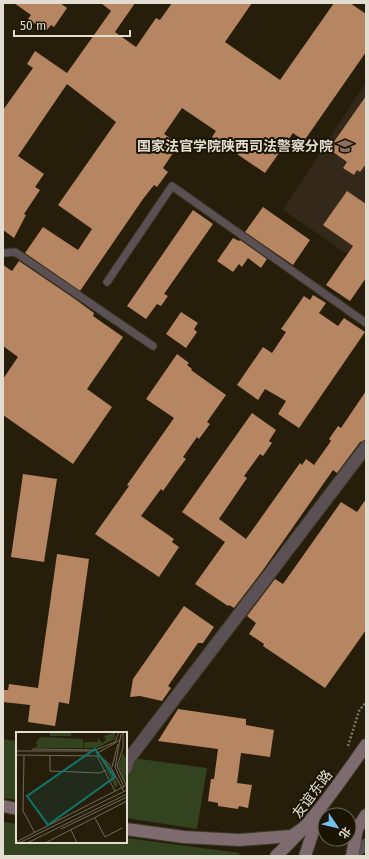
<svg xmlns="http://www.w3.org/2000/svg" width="369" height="859" viewBox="0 0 369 859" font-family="'Fira Sans','Noto Sans SC',sans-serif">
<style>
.education{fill:#332819}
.green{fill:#33421f}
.building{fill:#b68561}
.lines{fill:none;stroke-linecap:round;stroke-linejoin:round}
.lane-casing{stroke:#403927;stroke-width:9}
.street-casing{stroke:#403927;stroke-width:14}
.secondary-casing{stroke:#403927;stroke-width:14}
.path{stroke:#7c7566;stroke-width:2.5;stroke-dasharray:2 2;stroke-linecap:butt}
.lane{stroke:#5b5053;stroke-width:7}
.street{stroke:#5b5053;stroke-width:12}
.secondary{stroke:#7d6b70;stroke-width:12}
.labels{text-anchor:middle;stroke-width:4;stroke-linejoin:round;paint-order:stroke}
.poi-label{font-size:14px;font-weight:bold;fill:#e2dcd1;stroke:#1c1403;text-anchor:end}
.street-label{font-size:14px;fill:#e2dcd1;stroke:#1c1403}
.inset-road{fill:none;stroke:#716a5a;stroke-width:1}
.view{fill:#0f766e;fill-opacity:0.15;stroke:#0f766e;stroke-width:2}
.inset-edge{fill:none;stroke:#e2dcd1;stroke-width:2}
</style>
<rect width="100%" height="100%" fill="#261e0b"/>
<!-- education -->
<path class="education" d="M366,82V267L283,210Z"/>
<!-- green -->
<path class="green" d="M3,739L17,741V800L3,798Z
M126,757L207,768L197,829L126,818Z
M3,822L17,824V842H126V838L240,853L238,856H3Z"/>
<!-- building -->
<path class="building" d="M14,3H60L67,8L54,27L51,25L46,31L28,19L31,15Z
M101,3H135L115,32L136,47L156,18L160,20L172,3H252L225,42L280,80L334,3H350L366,14V52L304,141L293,133L265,173L212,137L216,131L182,108L164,134L179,144L163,168L168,172L157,187L154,185L143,199L80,291L25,253L43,227L78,250L92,229L58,205L116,122L67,84L18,156L44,174L35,187L40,190L24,214L26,215L14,238L3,230V110L33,68L27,64L35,51L67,73L111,11Z
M366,96V164L360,172L357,170L354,175L343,168L347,162L329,149Z
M347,191L366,204V278L350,301L326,285L353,246L323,225Z
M263,207L310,240L293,265L245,232Z
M193,210L213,224L164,294L168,296L161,306L157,304L146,319L127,306Z
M233,238L239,241L240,240L267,259L261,268L248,258L242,267L239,264L233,272L217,261Z
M19,261L75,299L94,313L93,316L123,337L87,389L112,407L73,464L3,415V379L18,357L3,346V265L12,271Z
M313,295L326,303L319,313L338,326L344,318L365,332L299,428L278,414L286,401L265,389L258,400L237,385L263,347L272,353L286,332L281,329L304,296L310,300Z
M181,312L198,323L194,329L197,332L186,348L166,334Z
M177,354L189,363L187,365L192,369L191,370L226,395L207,422L210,424L199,439L197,437L183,457L186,459L177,471L163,491L161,489L141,516L174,539L172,542L179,547L159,577L95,534L129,486L127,485L174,418L146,399Z
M366,391V440L360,442L337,473L333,470L263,570L234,608L229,605L228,606L195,584L225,542L182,512L252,413L276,430L269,441L272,443L263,456L260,454L244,476L247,478L219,519L246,539L300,463L302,465L306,459L314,465L331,441L329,439L338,426L341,428Z
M23,474L57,479L44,562L11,557Z
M366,499V630L325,688L263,646L264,644L249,634L256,623L247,616L275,579L283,584L341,502L357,512Z
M57,554L89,559L69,704L59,702L55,726L28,722L30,705L3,702V690H8L9,684L38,688Z
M184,606L214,627L203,643H198L168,686L171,688L162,701L140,696L130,697L133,679Z
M178,709L246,719V725L274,730L270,757L241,753L237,783L252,785L248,808L239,806L238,809L218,806V803L208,801L211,779H214L218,749L158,741Z"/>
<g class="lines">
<defs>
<path id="lane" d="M3,253L15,252L153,346
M107,282L172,186L366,323"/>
<path id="street" d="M126,768L128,760L366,447
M354,852L366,845"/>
<path id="secondary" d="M3,806L17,809
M126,829L184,837L239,840L292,836L306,826
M276,856C313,822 337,786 366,745
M305,856L317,819
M352,856L357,829L366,815"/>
</defs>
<!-- lane casing -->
<use href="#lane" class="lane-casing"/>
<!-- street casing -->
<use href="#street" class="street-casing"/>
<!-- secondary casing -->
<use href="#secondary" class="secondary-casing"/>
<!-- path -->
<path class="path" d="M348,746L359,711L366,702"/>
<!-- lane -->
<use href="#lane" class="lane"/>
<!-- street -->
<use href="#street" class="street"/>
<!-- secondary -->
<use href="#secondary" class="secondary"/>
</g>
<!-- icons -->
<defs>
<symbol id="school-bare" viewBox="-9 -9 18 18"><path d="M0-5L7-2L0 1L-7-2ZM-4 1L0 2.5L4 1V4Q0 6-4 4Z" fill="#8d6e63" stroke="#1c1403" stroke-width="2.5" paint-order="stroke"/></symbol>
</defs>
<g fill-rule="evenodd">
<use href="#school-bare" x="334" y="135" width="22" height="22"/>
</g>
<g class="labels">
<!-- poi labels -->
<g class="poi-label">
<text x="333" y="151">国家法官学院陕西司法警察分院</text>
</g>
<!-- street labels -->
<g class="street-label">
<text transform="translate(312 794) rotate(-53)" y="5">友谊东路</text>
</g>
</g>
<!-- overview -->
<g transform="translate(16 732)">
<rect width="111" height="111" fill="#261e0b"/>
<path d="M34,0H55V4H34ZM99,0V7L81,16H68V10H82V6L86,11L90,8L88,4ZM25,5L67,7V16H19L22,12L19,11ZM107,21L111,28L109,51L102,34ZM85,27L89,28L102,52L100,56Z" fill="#33421f"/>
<path class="inset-road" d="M107,0V16L101,34L111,55M105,2L99,35L108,55M16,17L79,18M0,19H77L99,10L103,0M80,22L104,8M0,23L84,24L93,32L108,60M8,23L7,79L19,101M34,24V39L84,41L90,38M81,24L99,59M96,35L102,12M79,86L89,105L106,96M45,97L111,65M55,98L61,111M0,110L111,53M3,111L111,58M11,111L111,62M29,111L111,69"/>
<path class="view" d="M79,17L99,45L32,93L11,64Z"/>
<rect width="111" height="111" class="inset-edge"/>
</g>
<!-- border -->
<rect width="369" height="859" fill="none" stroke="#e2dcd1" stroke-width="8"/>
<!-- north arrow -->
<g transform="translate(337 827) rotate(125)"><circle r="19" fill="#1c1403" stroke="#6b6455"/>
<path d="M0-3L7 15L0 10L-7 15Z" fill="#70c2f4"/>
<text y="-6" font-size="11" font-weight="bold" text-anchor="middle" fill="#e2dcd1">北</text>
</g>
<!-- scale -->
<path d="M14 30v6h116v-6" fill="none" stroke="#e2dcd1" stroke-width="2"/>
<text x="20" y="30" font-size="12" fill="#e2dcd1" stroke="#1c1403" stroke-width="3" paint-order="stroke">50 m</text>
</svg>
